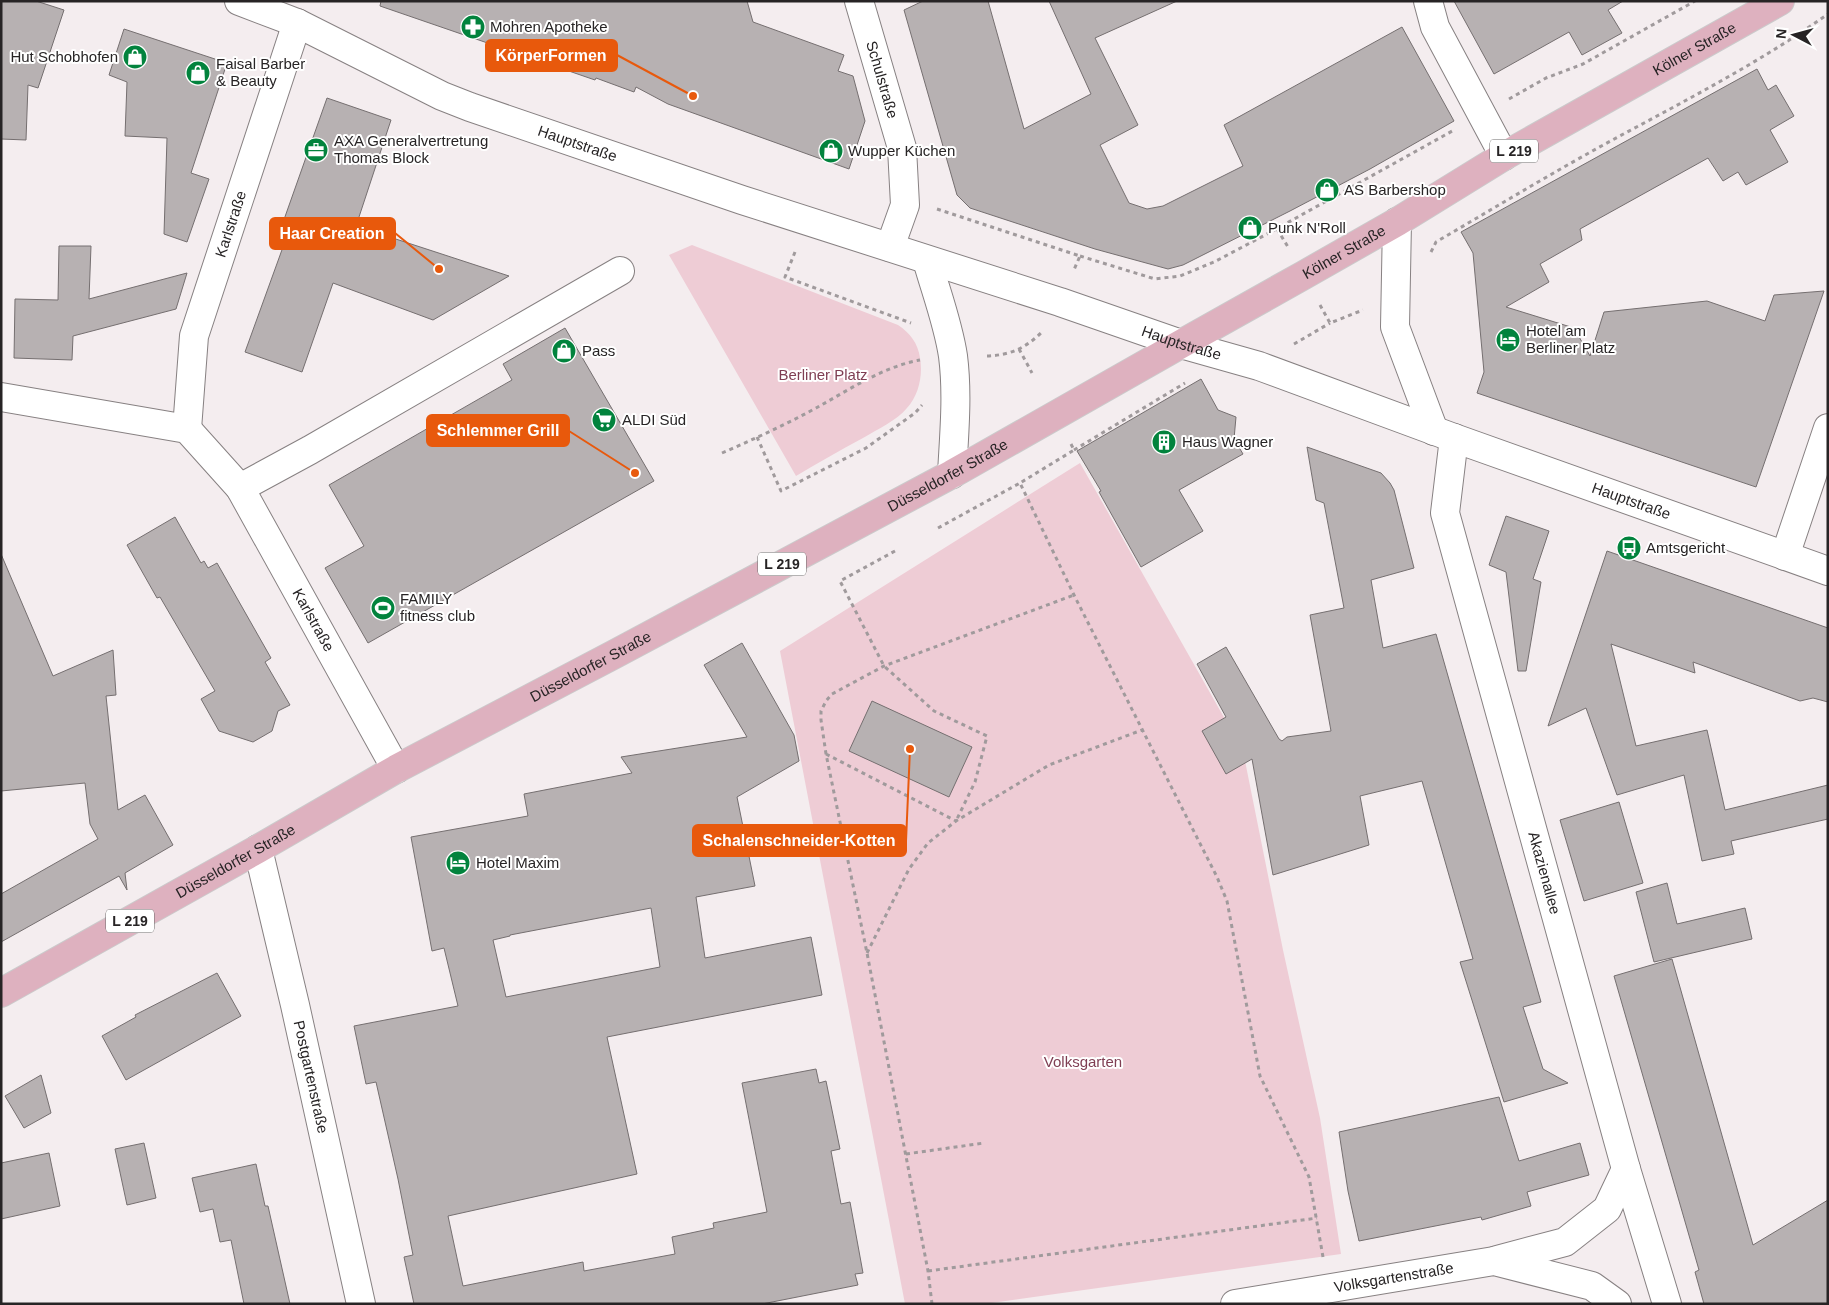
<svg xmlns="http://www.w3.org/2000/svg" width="1829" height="1305" viewBox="0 0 1829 1305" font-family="Helvetica,sans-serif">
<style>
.green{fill:#eeccd5}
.building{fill:#b7b1b2;stroke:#756f70;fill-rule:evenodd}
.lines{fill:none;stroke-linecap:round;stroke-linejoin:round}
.minor-casing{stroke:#878182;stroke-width:30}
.major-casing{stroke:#cbcacb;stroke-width:30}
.path{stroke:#a09a9c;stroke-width:3;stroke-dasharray:4 4;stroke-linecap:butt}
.minor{stroke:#fff;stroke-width:28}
.major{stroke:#deb1bf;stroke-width:28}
.labels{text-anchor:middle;stroke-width:4;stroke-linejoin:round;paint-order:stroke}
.shield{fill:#fff;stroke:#686666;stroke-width:1}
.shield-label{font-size:14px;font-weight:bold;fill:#272425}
.poi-label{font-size:15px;fill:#272425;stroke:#fff;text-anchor:start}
.street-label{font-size:15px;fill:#272425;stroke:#fff}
.park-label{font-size:15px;fill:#7f3e53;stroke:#fff}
.leader{fill:none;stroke:#e8590c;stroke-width:2}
.callout-dot{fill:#e8590c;stroke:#fff;stroke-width:2}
.callout{fill:#e8590c;stroke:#e8590c;stroke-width:2}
.callout-label{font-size:16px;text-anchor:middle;font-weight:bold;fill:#fff}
</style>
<rect width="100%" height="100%" fill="#f4edef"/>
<!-- green -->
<path class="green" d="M692,245L898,325C910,333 918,343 920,358C923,375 919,395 907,408C896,421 878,429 863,438C840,450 818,463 796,476L669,255Z
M1080,463L1243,751L1283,950L1320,1118L1341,1254L984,1304H905L780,651Z"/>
<!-- building -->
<path class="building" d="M1,1H36L64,10L38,88L28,85L26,140L1,139Z
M381,1H747L753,22L844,55L838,71L853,76L865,121L849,169L668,104L636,87L634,92L596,78L595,80L380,6Z
M923,1H988L1024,129L1091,94L1049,1H1177L1095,38L1138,125L1100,145L1129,203L1147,209L1163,206L1243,166L1224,125L1402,27L1454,121L1370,169L1290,211L1183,265L1168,269L1095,249L970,208L957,195L904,10Z
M1454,1H1623L1608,10L1622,33L1582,55L1569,32L1494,74Z
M124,29L227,63L191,173L209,179L187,242L164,234L167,138L125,136L127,82L109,75Z
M1757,69L1768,90L1776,85L1794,116L1770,130L1788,162L1746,185L1738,172L1723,181L1708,158L1580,229L1582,240L1540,264L1549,282L1506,307L1574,328L1590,356L1604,312L1707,301L1765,321L1774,295L1824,291L1756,487L1477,393L1484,372L1473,253L1461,232Z
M327,98L391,120L356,226L509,276L433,320L333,283L302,372L245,352L283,247L275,245Z
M59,246H91L89,299L187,273L176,309L73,336L72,360L14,358L15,299L58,300Z
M565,328L654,481L368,643L325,568L364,546L329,485L512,380L503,364Z
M1201,379L1218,410L1236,417L1234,439L1243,454L1179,490L1203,531L1141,567L1099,492L1101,491L1077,451Z
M1307,447L1381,473L1390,483L1394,490L1414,568L1371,580L1383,648L1436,634L1541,1002L1523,1007L1543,1069L1568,1083L1504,1102L1460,962L1473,959L1422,781L1360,796L1369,845L1273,875L1252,759L1226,774L1202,731L1226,717L1197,664L1226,647L1279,739L1282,741L1287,737L1331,731L1310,615L1344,608L1324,503L1316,500Z
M1506,516L1549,531L1533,579L1541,582L1526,671H1518L1506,572L1489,565Z
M175,517L201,563L204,561L208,568L217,563L271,658L265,662L290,705L278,711L272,731L253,742L219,731L201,699L215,691L160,597L157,598L127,545Z
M1607,551L1828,628V702L1813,698L1800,701L1693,662L1695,673L1611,644L1636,746L1707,730L1725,810L1828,785V819L1731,841L1734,854L1702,861L1684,775L1617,795L1586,708L1548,726Z
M1,554L53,676L113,650L116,695L106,696L118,810L145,795L173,845L125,873L127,890L119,876L1,942V894L98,839L90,824L85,783L1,791Z
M742,643L794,735L799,761L737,797L755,886L696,897L705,958L811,937L822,995L607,1037L637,1174L448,1216L463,1286L583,1262L584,1271L675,1254L672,1237L714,1228L713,1223L767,1212L742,1083L816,1069L819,1083L826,1081L840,1149L831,1151L841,1204L850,1202L863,1273L855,1274L858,1285L762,1304H414L404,1257L413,1255L398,1179L376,1082L366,1084L354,1026L458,1006L444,948L432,951L411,837L528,816L524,794L632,773L621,757L747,737L704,665ZM651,908L660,967L506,997L493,940L510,936V935Z
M872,701L972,747L949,797L849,751Z
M1619,802L1643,883L1584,901L1560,820Z
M1667,883L1677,924L1745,908L1752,939L1654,962L1636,892Z
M1672,959L1753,1245L1828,1200V1304H1704L1695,1272L1699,1270L1614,976Z
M217,973L241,1016L126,1080L102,1036L136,1017L135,1015Z
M41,1075L51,1113L24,1128L5,1096Z
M1499,1097L1519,1161L1580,1143L1589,1175L1527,1192L1531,1206L1482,1220L1481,1217L1359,1241L1348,1191L1339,1132Z
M144,1143L156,1198L127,1205L115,1149Z
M49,1153L60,1206L1,1219V1163Z
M256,1164L265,1206H268L290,1304H244L231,1240L220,1242L213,1209L200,1212L192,1178Z"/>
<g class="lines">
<defs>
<g id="minor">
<path id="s1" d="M239,1L297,23L442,96L470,107L742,200L1060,302L1181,344L1259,366L1454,438L1828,571"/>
<path id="s2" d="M859,1L902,148L905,205L890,247"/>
<path d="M1428,1L1435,27L1504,156"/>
<path d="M1397,222L1395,327L1434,431"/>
<path d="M927,260C936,292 948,323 953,356C958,395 954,435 952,474"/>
<path id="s3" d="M1,397L187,429L240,488L396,769"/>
<path id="s4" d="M187,429L194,336L297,23"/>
<path id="s5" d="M1454,438L1445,513L1626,1169L1667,1304"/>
<path d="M240,488L310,450L620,271"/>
<path d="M1785,556L1828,428"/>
<path id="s6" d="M258,849L295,1005L361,1304"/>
<path d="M1497,1260L1565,1242L1607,1209L1626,1169"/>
<path id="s7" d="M1235,1304L1494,1261L1592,1286L1617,1304"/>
</g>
<g id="major">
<path id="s8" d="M1,993L258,849L396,769L613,655L952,474L1181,344L1304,275L1397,222L1504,156L1780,1"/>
</g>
</defs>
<!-- minor casing -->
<use href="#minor" class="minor-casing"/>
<!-- major casing -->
<use href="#major" class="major-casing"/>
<!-- path -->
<path class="path" d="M1509,99L1546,78L1583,64L1695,1
M937,209L1080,256L1073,272
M1277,229L1288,247
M795,252L785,277L911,323
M1431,252L1436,242C1501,204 1565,165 1631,130C1698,94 1766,58 1828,14
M1080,256L1155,279L1180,276L1214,262L1269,233L1454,130
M1320,305L1330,323L1363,310
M1294,344L1330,323
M1019,349L1032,373
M987,356C1011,355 1026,348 1043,331
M757,437L781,491L866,448L915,413L922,405
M1071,444L1074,450L1020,483L1074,595L1217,877L1227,901L1260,1076L1309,1177L1323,1257
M1074,450L1185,383
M722,453C754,439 785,425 816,408C849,390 882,367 920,360
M938,528L1020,483
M895,551L840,581L884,666L934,711L987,736L975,782L956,821
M826,754L956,821
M867,953L909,869L928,843L956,821L1049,765L1142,730
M906,1154L984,1143
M928,1271L1317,1218
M932,1304L928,1271L867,953L826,754L821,720V711L826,701L832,694L884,666L1074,595"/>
<!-- minor -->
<use href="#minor" class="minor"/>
<!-- major -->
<use href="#major" class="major"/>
</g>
<!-- icons -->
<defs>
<symbol id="pharmacy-disc" viewBox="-11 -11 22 22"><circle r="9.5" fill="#02833d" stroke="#fff"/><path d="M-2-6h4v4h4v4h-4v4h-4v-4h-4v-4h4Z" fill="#fff"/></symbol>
<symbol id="shop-disc" viewBox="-11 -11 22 22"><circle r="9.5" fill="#02833d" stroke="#fff"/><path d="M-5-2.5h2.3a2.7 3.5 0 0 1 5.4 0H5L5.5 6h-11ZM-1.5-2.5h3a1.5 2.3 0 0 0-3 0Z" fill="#fff"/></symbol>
<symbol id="office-disc" viewBox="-11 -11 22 22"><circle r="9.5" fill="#02833d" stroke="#fff"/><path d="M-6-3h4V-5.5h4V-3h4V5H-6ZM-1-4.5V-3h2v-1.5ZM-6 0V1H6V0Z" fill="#fff"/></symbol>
<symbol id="hotel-disc" viewBox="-11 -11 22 22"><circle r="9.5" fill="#02833d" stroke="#fff"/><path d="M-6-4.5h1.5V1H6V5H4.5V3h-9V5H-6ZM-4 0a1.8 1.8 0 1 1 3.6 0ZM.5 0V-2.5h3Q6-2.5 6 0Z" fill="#fff"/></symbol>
<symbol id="supermarket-disc" viewBox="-11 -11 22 22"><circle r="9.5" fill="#02833d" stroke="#fff"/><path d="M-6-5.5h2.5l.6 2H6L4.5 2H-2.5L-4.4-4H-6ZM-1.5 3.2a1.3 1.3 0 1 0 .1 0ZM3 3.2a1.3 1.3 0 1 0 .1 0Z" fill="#fff"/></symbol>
<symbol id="building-disc" viewBox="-11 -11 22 22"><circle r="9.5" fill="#02833d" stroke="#fff"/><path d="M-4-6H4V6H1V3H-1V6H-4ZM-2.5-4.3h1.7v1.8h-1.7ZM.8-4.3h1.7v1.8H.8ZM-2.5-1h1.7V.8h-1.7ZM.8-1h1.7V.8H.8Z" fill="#fff"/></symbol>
<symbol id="bus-disc" viewBox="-11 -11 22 22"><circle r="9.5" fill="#02833d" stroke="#fff"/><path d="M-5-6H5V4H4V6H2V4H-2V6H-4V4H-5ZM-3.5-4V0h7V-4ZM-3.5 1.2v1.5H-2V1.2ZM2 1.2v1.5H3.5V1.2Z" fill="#fff"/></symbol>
<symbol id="stadium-disc" viewBox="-11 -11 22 22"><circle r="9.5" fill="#02833d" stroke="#fff"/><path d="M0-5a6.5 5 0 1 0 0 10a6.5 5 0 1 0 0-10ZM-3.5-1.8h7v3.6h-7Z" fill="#fff"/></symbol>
</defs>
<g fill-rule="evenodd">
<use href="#pharmacy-disc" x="459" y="13" width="28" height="28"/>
<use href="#shop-disc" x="121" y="43" width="28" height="28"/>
<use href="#shop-disc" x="184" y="59" width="28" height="28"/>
<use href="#office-disc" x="302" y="136" width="28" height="28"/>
<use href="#shop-disc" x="817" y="137" width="28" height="28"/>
<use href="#shop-disc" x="1313" y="176" width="28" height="28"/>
<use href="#shop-disc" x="1236" y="214" width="28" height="28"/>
<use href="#hotel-disc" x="1494" y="326" width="28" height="28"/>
<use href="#shop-disc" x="550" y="337" width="28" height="28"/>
<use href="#supermarket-disc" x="590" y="406" width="28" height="28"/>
<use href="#building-disc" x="1150" y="428" width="28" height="28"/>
<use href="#bus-disc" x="1615" y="534" width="28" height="28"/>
<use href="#stadium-disc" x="369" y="594" width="28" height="28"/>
<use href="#hotel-disc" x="444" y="849" width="28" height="28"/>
</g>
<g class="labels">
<!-- shield labels -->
<g class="shield">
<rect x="1490" y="139.5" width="48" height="23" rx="4"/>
<rect x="758" y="552.5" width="48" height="23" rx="4"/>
<rect x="106" y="909.5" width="48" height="23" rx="4"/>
</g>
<g class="shield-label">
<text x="1514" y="156">L 219</text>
<text x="782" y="569">L 219</text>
<text x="130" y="926">L 219</text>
</g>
<!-- poi labels -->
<g class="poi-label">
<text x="490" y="32">Mohren Apotheke</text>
<text x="118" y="62" text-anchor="end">Hut Schobhofen</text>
<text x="216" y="69">Faisal Barber<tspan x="216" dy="17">&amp; Beauty</tspan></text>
<text x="334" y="146">AXA Generalvertretung<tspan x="334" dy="17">Thomas Block</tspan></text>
<text x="848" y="156">Wupper Küchen</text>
<text x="1344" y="195">AS Barbershop</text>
<text x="1268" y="233">Punk N'Roll</text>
<text x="1526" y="336">Hotel am<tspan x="1526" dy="17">Berliner Platz</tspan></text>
<text x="582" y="356">Pass</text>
<text x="622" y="425">ALDI Süd</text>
<text x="1182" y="447">Haus Wagner</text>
<text x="1646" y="553">Amtsgericht</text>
<text x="400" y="604">FAMILY<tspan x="400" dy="17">fitness club</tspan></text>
<text x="476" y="868">Hotel Maxim</text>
</g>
<!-- street labels -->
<g class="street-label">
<text dy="5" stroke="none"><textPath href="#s8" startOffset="1939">Kölner Straße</textPath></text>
<text dy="5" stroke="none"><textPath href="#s2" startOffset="82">Schulstraße</textPath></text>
<text dy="5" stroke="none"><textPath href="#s1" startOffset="368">Hauptstraße</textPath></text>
<text dy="5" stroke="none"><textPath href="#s4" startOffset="211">Karlstraße</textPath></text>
<text dy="5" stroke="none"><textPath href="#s8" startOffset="1534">Kölner Straße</textPath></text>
<text dy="5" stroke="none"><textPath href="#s1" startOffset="1004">Hauptstraße</textPath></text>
<text dy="5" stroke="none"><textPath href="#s8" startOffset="1079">Düsseldorfer Straße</textPath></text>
<text dy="5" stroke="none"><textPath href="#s1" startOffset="1481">Hauptstraße</textPath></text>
<text dy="5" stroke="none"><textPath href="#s3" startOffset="419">Karlstraße</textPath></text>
<text dy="5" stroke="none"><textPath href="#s8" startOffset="674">Düsseldorfer Straße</textPath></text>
<text dy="5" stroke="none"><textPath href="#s8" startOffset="269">Düsseldorfer Straße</textPath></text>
<text dy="5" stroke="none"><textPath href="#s5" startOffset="449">Akazienallee</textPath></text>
<text dy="5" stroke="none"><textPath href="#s6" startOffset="234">Postgartenstraße</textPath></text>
<text dy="5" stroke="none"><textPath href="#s7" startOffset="161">Volksgartenstraße</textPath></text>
</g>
<!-- park labels -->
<g class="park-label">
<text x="823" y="380">Berliner Platz</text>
<text x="1083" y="1067">Volksgarten</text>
</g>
</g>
<!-- callouts -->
<path class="leader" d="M693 96L617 55M439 269L395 233M635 473L569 431M910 749L906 841"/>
<g class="callout-dot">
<circle cx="693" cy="96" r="5"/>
<circle cx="439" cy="269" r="5"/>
<circle cx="635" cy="473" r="5"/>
<circle cx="910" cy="749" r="5"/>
</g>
<g class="callout">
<rect x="486" y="40" width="131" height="31" rx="5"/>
<rect x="270" y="218" width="125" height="31" rx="5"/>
<rect x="427" y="415" width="142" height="31" rx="5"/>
<rect x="693" y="825" width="213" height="31" rx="5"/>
</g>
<g class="callout-label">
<text x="551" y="61">KörperFormen</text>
<text x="332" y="239">Haar Creation</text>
<text x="498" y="436">Schlemmer Grill</text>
<text x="799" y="846">Schalenschneider-Kotten</text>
</g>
<!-- border -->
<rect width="1829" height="1305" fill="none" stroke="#272425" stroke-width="5"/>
<!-- north arrow -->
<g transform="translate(1794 35) rotate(276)" stroke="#ffffff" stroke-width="4" paint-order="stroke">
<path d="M0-4L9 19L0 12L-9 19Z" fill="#272425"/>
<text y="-8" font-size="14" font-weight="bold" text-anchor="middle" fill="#272425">N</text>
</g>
</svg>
